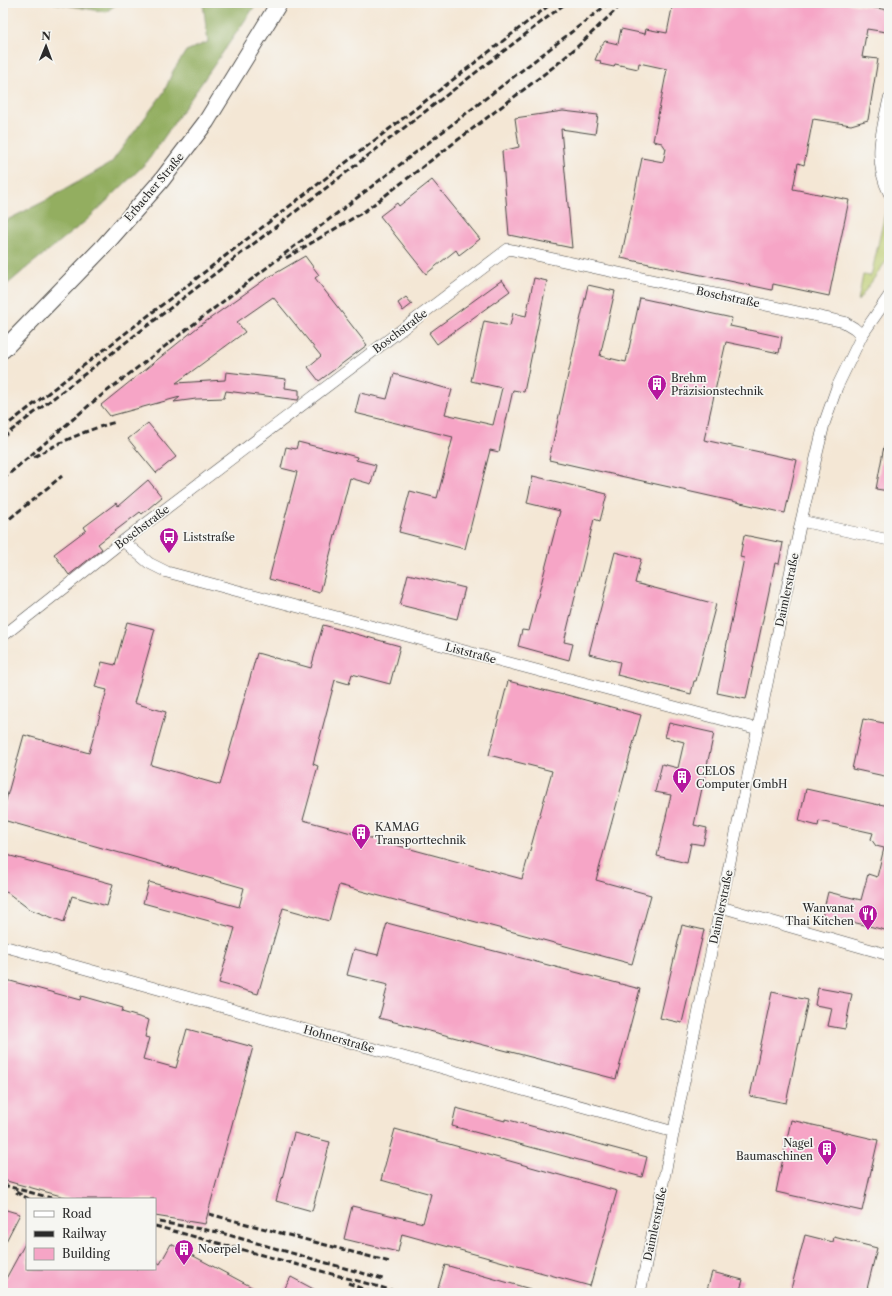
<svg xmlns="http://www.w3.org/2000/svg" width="892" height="1296" viewBox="0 0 892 1296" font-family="'Libre Caslon Text',serif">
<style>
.green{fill:#baca6c;stroke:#727a4c}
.forest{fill:#93ae60;stroke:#5f6c46}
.building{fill:#f6a5c6}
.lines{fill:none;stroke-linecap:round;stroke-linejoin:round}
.minor-casing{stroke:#494744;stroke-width:12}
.secondary-casing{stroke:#494744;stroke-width:18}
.minor{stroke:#fff;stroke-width:11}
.secondary{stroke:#fff;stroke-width:16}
.rail{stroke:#2b2b2b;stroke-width:3;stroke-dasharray:6 3;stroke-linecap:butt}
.labels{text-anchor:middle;stroke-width:3.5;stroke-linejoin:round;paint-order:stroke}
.street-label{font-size:11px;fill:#2b2b2b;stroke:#f6f6f2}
.poi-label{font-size:11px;fill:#2b2b2b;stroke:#f6f6f2;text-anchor:start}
</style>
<rect width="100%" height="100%" fill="#f6f6f2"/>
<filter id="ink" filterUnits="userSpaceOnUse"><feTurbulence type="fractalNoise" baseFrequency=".025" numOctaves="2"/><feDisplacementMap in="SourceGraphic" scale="8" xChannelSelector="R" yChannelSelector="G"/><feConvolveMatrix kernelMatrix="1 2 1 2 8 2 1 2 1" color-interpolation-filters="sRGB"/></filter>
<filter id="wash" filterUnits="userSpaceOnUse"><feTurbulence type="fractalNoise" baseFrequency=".012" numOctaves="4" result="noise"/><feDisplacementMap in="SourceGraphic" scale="16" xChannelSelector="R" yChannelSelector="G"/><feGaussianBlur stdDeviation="0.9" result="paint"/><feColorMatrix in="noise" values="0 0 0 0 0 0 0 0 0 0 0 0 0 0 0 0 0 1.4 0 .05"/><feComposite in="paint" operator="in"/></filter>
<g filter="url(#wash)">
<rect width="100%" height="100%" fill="#f4e7d5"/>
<!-- green -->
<path class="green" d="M886,209L889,213V257L858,301L863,275L871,276Z"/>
<!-- forest -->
<path class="forest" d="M54,3H118L106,12Z
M203,3H257L147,162L87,220L30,265L3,288V222L45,201L111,163L164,92L173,71L186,51L208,42Z"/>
<g id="blocks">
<!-- building -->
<path class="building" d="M673,3H844L889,10L886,32L867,29L862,57L878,59L868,120L851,125L813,119L804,165L798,163L793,189L849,200L829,296L773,284L772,290L621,258L642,158L663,162L666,149L662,143L653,141L667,69L639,63L638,69L615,64L614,67L600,64L601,61L595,60L601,46L605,41L618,44L621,29L645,34L646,29L667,33Z
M563,111L598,115L595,134L561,129L572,248L509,235L502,151L519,147L515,118Z
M432,180L480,239L459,255L456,250L426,274L380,216L397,203L399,206Z
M305,256L319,275L315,278L367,345L319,381L308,367L321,356L273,297L237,322L245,332L176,383L225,380L226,372L286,379L285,388L299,390V398L298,400L226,391L224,398L196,399L174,402L180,397L110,416L101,405L198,327L264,280Z
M534,278L547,281L524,392L513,390L499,452L490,450L465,549L399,532L410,491L437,498L453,437L355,413L360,393L387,399L394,374L452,390L445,414L493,425L502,388L471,381L484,321L510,326L513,313L526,316Z
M502,280L510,291L437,344L429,333Z
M588,285L615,291L600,356L626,362L640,298L732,318L730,326L782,337L779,353L726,342L704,440L797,460L785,513L549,460Z
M406,297L412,304L403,311L398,303Z
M148,423L176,457L156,473L128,439Z
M298,442L357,457L356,460L376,465L371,484L350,478L320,593L269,579L297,472L281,468L286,447L296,449Z
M884,446H889V491L876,489Z
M533,476L607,494L600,521L594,519L564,642L573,644L569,660L518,646L522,630L529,631L560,511L527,503Z
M148,480L162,497L142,514L140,512L98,544L102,549L69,575L54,554L86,530L84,527L116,503L118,506Z
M744,535L783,543L779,564L775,563L746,699L717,693L744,558L740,557Z
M615,552L641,559L635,583L716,604L696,681H694L691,694L617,675L620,662L589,654Z
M408,574L465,588L457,619L400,605Z
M127,622L155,629L134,703L166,712L151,765L220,785L257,653L311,668L323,625L400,646L390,684L352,674L349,684L335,680L313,764L318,766L303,820L522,879L552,771L489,755L508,681L563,695V694L641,715L596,880L651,895L632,964L339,885L329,921L283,908L258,994L219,983L235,928L143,903L149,882L239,907L244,888L3,820V811L24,735L89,753L107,690L95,687L102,662L115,665Z
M863,719L889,724V777L852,769Z
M669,723L714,733L694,825L707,828L703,845L691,843L687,863L657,856L671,795L655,792L662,764L678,768L684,742L665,737Z
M806,789L879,805V804L889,806V931L840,919V921L822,917L828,892L861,900L868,874L877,877L884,848L876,846L871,839L873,833L819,821L818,826L799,821Z
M7,855L113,884L107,906L72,896L64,922L29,909L8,893L3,891V873Z
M387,923L640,989L616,1079L379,1018L388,985L347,975L354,949L378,955Z
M682,925L704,930L682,1023L660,1018Z
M3,979L80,1000L81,996L123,1008L122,1012L149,1020L145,1037L149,1038L143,1059L176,1068L187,1029L253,1047L205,1224L155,1216V1199H72L3,1180Z
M818,988L852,994L845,1029L828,1026L832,1008L815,1005Z
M772,992L808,1000L786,1103L750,1096Z
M456,1108L505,1121V1119L647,1157L642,1177L452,1126Z
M791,1120L878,1140L862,1211L776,1192Z
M395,1129L617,1191L590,1286L402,1234L398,1252L344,1239L352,1206L423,1223L431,1194L381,1180Z
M294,1133L330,1142L312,1211L276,1201Z
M3,1209L20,1214L3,1247Z
M805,1235L833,1242L834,1237L877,1248L866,1293H808L791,1289Z
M27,1240V1269H155V1261L160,1264L171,1244L263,1293H3V1284Z
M445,1265L534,1290V1293H455L438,1288Z
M712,1272L743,1280L739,1293H706Z
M291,1277L321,1293H282Z"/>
</g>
</g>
<g filter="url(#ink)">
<use href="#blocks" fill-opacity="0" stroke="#494744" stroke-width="1"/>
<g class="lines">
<defs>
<path id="minor" d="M889,99C881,132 873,161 889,193
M801,521L889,540
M123,541L149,563L167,572L758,729
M3,636L123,541L508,249L844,322L854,328L862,335
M721,907L889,955
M3,946L674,1132
M640,1293L801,521L824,424L837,387L862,335L889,296"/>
<path id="secondary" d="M3,350L103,247L161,181L206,122L279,3"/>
</defs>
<!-- minor casing -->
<use href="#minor" class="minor-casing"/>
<!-- secondary casing -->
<use href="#secondary" class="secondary-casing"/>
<!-- minor -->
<use href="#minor" class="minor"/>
<!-- secondary -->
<use href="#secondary" class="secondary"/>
<!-- rail -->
<path class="rail" d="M286,258L365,211L391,191L556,65L578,46L623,3
M3,428L552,3
M3,437L566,3
M34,457C60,442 86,430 116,422
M3,479L93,402L609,3
M3,524L62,476
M3,1185L55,1199
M16,1192L29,1199
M209,1214L390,1262
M159,1222L218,1232L383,1279
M155,1226L402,1293
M348,1283L373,1293"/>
</g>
</g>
<!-- icons -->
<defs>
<symbol id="building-pin" viewBox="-11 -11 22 30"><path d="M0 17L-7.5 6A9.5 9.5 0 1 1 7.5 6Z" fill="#b5179e" stroke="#f6f6f2"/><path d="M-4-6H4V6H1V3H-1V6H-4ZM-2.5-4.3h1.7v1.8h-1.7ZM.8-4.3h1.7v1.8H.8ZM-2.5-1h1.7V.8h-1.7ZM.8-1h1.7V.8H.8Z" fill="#fff"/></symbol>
<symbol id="bus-pin" viewBox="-11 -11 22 30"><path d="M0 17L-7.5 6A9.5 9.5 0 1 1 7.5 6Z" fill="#b5179e" stroke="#f6f6f2"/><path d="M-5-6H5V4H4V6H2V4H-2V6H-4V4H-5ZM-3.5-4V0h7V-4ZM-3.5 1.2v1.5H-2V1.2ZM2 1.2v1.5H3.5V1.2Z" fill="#fff"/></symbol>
<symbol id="restaurant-pin" viewBox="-11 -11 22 30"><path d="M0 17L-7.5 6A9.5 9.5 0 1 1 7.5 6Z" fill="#b5179e" stroke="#f6f6f2"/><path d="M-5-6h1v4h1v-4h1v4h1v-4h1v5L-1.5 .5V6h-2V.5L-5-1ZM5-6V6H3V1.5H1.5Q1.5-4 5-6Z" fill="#fff"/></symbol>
</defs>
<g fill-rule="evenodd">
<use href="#building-pin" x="646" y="373" width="22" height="30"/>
<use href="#bus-pin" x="158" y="526" width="22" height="30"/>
<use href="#building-pin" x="671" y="766" width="22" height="30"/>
<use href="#building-pin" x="350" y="822" width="22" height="30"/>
<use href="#restaurant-pin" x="857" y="903" width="22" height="30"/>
<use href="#building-pin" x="816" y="1138" width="22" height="30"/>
<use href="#building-pin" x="173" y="1238" width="22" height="30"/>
</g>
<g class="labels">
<!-- street labels -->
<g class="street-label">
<text transform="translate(154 187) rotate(-50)" y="4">Erbacher Straße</text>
<text transform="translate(728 297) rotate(12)" y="4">Boschstraße</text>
<text transform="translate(400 331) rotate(-37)" y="4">Boschstraße</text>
<text transform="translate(142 527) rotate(-37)" y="4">Boschstraße</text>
<text transform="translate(787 590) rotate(-78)" y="4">Daimlerstraße</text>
<text transform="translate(471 653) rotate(15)" y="4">Liststraße</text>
<text transform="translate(721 907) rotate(-78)" y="4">Daimlerstraße</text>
<text transform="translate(339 1039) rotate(16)" y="4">Hohnerstraße</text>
<text transform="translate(655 1224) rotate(-78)" y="4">Daimlerstraße</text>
</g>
<!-- poi labels -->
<g class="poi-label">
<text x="671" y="382">Brehm<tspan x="671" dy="13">Präzisionstechnik</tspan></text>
<text x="183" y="541">Liststraße</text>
<text x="696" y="775">CELOS<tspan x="696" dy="13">Computer GmbH</tspan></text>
<text x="375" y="831">KAMAG<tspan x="375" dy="13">Transporttechnik</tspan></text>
<text x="854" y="912" text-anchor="end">Wanvanat<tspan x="854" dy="13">Thai Kitchen</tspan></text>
<text x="813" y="1147" text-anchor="end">Nagel<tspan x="813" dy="13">Baumaschinen</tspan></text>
<text x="198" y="1253">Noerpel</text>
</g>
</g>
<!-- margin -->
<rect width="892" height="1296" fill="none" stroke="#f6f6f2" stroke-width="16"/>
<!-- legend -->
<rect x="26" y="1198" width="130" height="72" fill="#f6f6f2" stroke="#a5a5a2"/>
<rect x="34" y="1211" width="20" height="6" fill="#ffffff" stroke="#a5a5a2"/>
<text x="62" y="1218" font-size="12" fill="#2b2b2b">Road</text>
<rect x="34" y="1231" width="20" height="6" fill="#2b2b2b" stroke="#a5a5a2"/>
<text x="62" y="1238" font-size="12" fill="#2b2b2b">Railway</text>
<rect x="34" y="1248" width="20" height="12" fill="#f6a5c6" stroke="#a5a5a2"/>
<text x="62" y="1258" font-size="12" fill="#2b2b2b">Building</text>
<!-- north arrow -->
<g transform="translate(46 46) rotate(1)" stroke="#f6f6f2" stroke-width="3" paint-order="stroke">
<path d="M0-3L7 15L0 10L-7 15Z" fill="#2b2b2b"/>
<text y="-6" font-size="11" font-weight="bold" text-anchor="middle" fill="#2b2b2b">N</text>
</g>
</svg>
